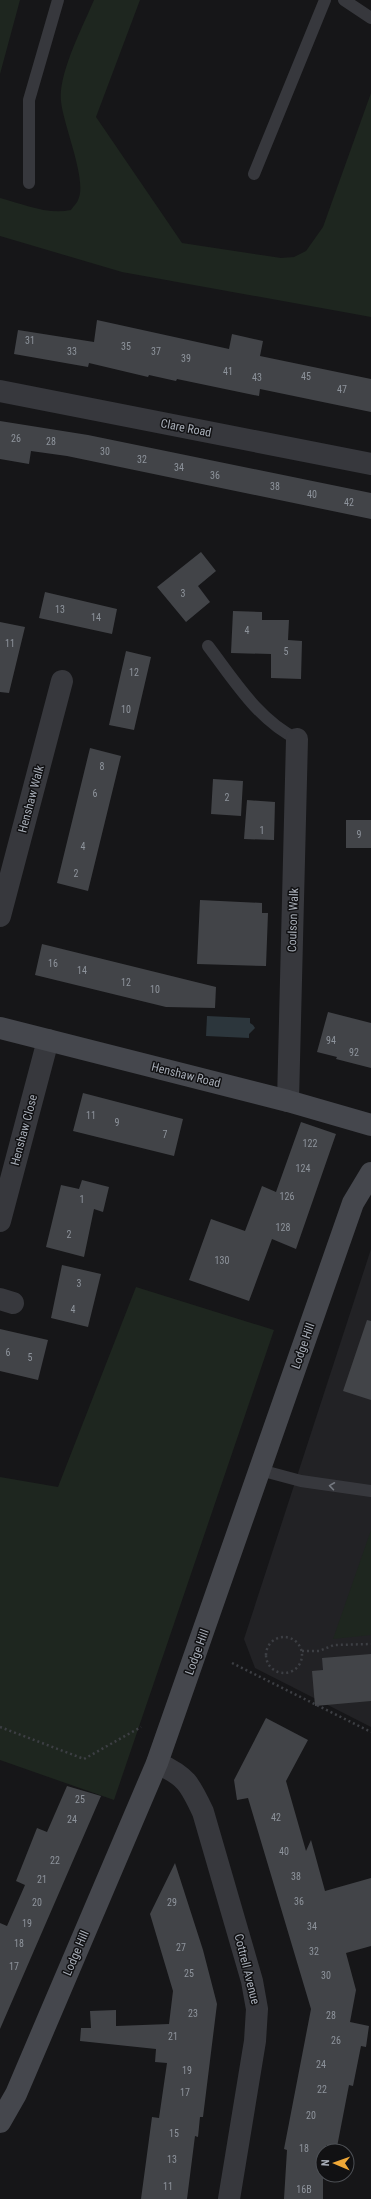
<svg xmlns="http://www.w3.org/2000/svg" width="371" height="2199" viewBox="0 0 371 2199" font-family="'Roboto Condensed',sans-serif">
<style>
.built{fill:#222225}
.green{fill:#1e261f}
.water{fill:#2c363c}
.building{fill:#424448}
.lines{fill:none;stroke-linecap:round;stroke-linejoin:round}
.path{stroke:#3d3f44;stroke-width:2.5;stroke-dasharray:2 3;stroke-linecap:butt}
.lane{stroke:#37383d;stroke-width:12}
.street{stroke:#37383d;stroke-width:22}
.secondary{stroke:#45474d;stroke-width:22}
.oneway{stroke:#757981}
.labels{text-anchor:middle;stroke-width:3;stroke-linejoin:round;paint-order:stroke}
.number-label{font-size:10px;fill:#8e949c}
.street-label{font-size:12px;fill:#a8aeb8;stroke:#111113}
</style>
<rect width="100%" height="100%" fill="#161618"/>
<!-- built -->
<path class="built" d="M371,1249V1727L255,1668L244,1639Z"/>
<!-- green -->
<path class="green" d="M0,0H20L0,74Z
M94,0H140L96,117L182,243L281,258L294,257L306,251L323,227L371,93V317L122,272L0,236V198C23,204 47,215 71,210C73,207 77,203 78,200C88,181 63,125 61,101C58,74 83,26 94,0Z
M136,1287L274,1330L114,1800L0,1760V1477L58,1487Z
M371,1530V1635L333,1639Z"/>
<!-- water -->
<path class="water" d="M207,1016L250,1018V1023L253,1025L255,1028L249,1034V1038L206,1036Z"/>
<!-- building -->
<path class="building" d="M97,320L229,349L232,334L263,341L260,356L371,379V412L260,389L259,396L177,379L176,381L149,375L148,377L89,363L88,367L14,354L18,330L94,342Z
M0,421L88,435L371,493V519L67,456L31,451L29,464L0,459Z
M201,552L216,571L198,586L210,602L186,622L157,587Z
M45,592L117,609L112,634L39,618Z
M233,611L262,612V620H289L288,640L302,641L301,679L271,678V654L231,653Z
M0,622L25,627L9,693L0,692Z
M126,651L151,657L134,730L109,725Z
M90,748L121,756L88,891L57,883Z
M213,779L243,781L241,816L211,814Z
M247,800L275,802L274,840L244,839Z
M346,820H371V848H346Z
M200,900L262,903V913H268L266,966L197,964Z
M42,944L216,987L215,1008L166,1007L35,975Z
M328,1012L371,1023V1068L336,1059L337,1057L317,1052Z
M83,1093L183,1119L174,1156L73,1131Z
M301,1122L336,1134L296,1249L272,1239L249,1301L189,1280L211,1219L245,1231L262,1186L276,1192Z
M82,1180L109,1187L103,1212L94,1209L84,1257L46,1247L61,1185L79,1189Z
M62,1265L101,1274L88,1327L51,1318Z
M367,1320L371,1321V1400L343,1391Z
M0,1329L48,1340L38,1380L0,1371Z
M371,1654V1701L315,1706L312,1671L323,1670L322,1658Z
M266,1718L308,1740L286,1781L306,1851L311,1840L325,1891L371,1878V1946L346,1953L356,1990L350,2022L369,2026L366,2047L361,2046L353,2086L349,2085L337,2147L326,2145V2151H323V2199H284L287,2150L284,2149L311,2009L248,1798L237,1800L234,1780Z
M67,1786L101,1796L0,2029V1923L7,1926L25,1885L16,1881L37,1828L47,1832Z
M175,1863L203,1950L217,2004L203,2117H200L198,2137L195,2136L187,2199H141L152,2117L159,2118L167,2063L155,2062L156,2049L80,2041L81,2028H91L90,2011L116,2010V2026L169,2024L173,1991L150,1914Z"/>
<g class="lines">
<!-- path -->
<path class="path" d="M266 1655a18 18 0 1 1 36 0a18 18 0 1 1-36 0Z
M302,1651H319L334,1645L371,1644
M232,1663L371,1732
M0,1727L84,1759L141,1727"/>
<!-- lane -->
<path class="lane" d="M344,0L371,18
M254,174L325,0
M29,183V100L58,0
M208,646C234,680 258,720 297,739
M260,1470L301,1481L371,1491"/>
<!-- street -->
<path class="street" d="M0,391L371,464
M0,916L62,681
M288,1101L297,739
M0,1221L48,1040
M0,1299L13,1303
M157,1763C186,1776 190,1784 203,1812L252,1981L257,2009L255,2041L229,2199"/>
<!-- secondary -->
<path class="secondary" d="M0,1028L288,1101L371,1125
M0,2122L16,2094L157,1763L353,1203L371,1173"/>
</g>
<!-- one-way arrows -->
<defs><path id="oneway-chevron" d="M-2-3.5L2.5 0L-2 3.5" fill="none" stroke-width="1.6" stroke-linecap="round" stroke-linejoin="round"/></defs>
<use class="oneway" href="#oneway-chevron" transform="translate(332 1486) rotate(-172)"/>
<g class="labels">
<!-- number labels -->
<g class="number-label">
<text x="30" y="344">31</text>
<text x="126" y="350">35</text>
<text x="72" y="355">33</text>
<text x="156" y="355">37</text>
<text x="186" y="362">39</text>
<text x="228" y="375">41</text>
<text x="306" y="380">45</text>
<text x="257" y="381">43</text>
<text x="342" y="393">47</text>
<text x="16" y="442">26</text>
<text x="51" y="445">28</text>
<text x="105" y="455">30</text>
<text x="142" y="463">32</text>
<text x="179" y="471">34</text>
<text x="215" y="479">36</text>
<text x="275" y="490">38</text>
<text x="312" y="498">40</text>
<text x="349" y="506">42</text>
<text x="183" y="597">3</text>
<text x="60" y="613">13</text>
<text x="96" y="621">14</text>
<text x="247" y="634">4</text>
<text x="10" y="647">11</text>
<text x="286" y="655">5</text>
<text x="134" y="676">12</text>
<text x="126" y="713">10</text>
<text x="102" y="770">8</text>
<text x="95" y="797">6</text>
<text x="227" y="801">2</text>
<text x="262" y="834">1</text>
<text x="359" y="838">9</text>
<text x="83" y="850">4</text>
<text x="76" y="877">2</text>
<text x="53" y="967">16</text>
<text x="82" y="974">14</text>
<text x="126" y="986">12</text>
<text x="155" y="993">10</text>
<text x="331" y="1044">94</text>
<text x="354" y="1056">92</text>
<text x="91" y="1119">11</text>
<text x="117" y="1126">9</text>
<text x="165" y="1138">7</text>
<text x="310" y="1147">122</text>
<text x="303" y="1172">124</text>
<text x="287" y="1200">126</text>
<text x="82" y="1203">1</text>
<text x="283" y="1231">128</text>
<text x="69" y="1238">2</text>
<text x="222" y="1264">130</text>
<text x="79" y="1287">3</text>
<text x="73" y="1313">4</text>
<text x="8" y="1356">6</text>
<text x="30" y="1361">5</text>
<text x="80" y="1803">25</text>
<text x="276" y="1821">42</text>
<text x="72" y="1823">24</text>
<text x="284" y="1855">40</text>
<text x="55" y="1864">22</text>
<text x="296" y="1880">38</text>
<text x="42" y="1883">21</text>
<text x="299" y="1905">36</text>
<text x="37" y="1906">20</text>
<text x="172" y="1906">29</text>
<text x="27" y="1927">19</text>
<text x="312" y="1930">34</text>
<text x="19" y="1947">18</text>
<text x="181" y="1951">27</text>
<text x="314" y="1955">32</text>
<text x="14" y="1970">17</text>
<text x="189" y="1977">25</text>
<text x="326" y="1979">30</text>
<text x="193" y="2017">23</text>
<text x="331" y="2019">28</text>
<text x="173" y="2040">21</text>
<text x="336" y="2044">26</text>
<text x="321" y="2068">24</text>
<text x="187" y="2074">19</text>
<text x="322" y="2093">22</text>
<text x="185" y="2096">17</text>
<text x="311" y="2119">20</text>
<text x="174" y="2137">15</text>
<text x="304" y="2152">18</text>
<text x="172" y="2163">13</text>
<text x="168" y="2190">11</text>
<text x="304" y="2193">16B</text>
</g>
<!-- street labels -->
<g class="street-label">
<text transform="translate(186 428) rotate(11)" y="4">Clare Road</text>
<text transform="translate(31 799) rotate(-75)" y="4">Henshaw Walk</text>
<text transform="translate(293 920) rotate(-88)" y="4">Coulson Walk</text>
<text transform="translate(186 1075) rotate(14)" y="4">Henshaw Road</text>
<text transform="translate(24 1130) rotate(-75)" y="4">Henshaw Close</text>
<text transform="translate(303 1346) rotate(-71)" y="4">Lodge Hill</text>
<text transform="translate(197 1652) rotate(-70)" y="4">Lodge Hill</text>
<text transform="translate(76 1953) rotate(-67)" y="4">Lodge Hill</text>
<text transform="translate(247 1969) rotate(76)" y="4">Cottrell Avenue</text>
</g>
</g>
<!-- north arrow -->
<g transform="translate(335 2163) rotate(272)"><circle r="19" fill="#111113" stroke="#4d5055"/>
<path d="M0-3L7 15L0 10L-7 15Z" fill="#efa837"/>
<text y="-6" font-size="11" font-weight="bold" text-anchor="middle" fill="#a8aeb8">N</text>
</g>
</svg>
